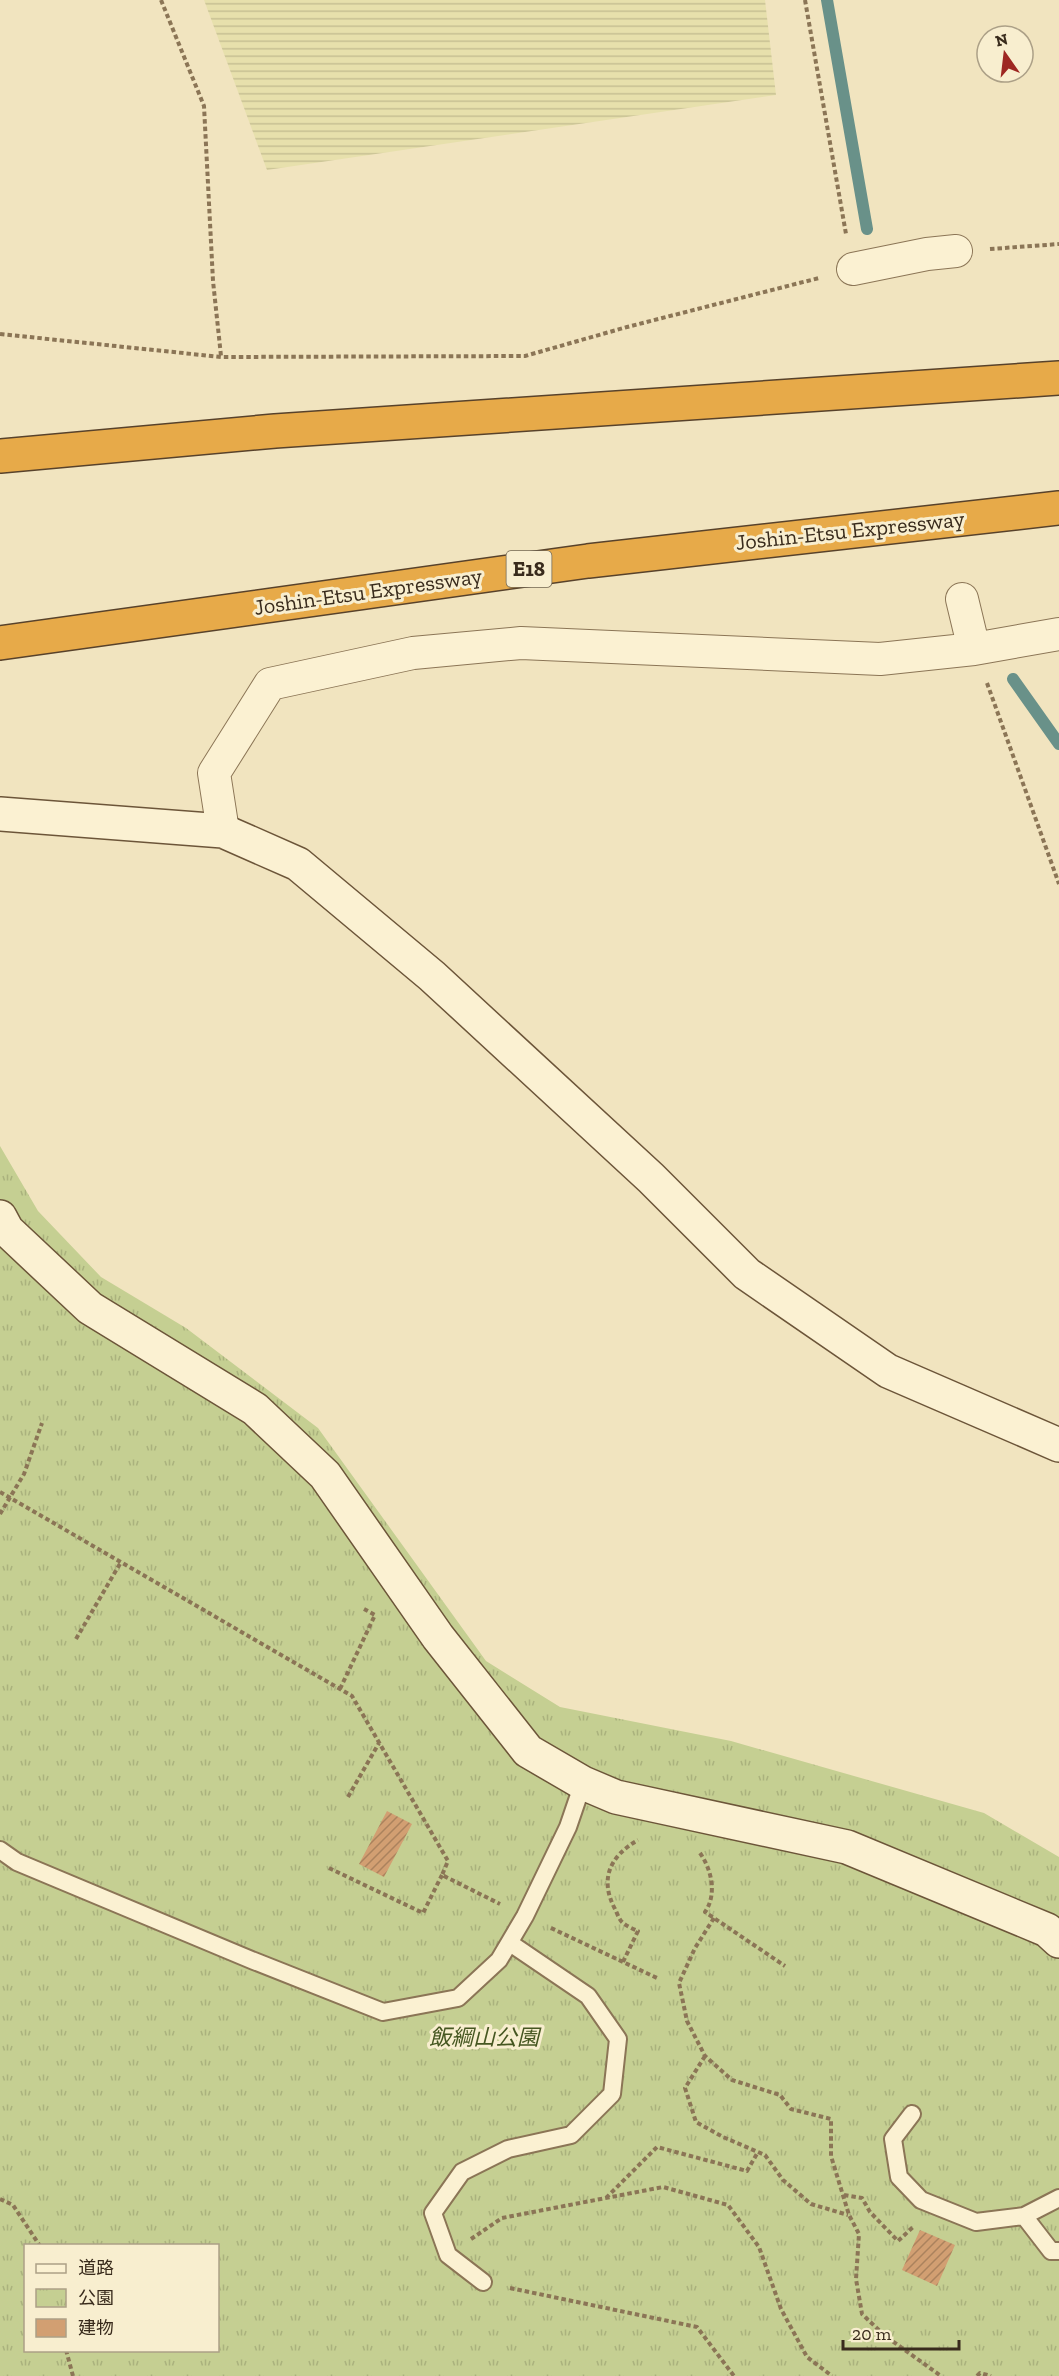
<svg xmlns="http://www.w3.org/2000/svg" width="1059" height="2376" viewBox="0 0 1059 2376" font-family="'Zilla Slab','Noto Sans JP',serif">
<style>
.farmland{fill:url(#farmland-rules)}
.park{fill:url(#park-tufts);fill-rule:evenodd}
.lines{fill:none;stroke-linecap:round;stroke-linejoin:round}
.stream{stroke:#699189;stroke-width:12}
.building{fill:url(#building-hatch)}
.lane-casing{stroke:#8b7556;stroke-width:20}
.street-casing{stroke:#8b7556;stroke-width:34}
.secondary-casing{stroke:#6c5539;stroke-width:36}
.highway-casing{stroke:#58422b;stroke-width:36}
.path{stroke:#8b7556;stroke-width:4;stroke-dasharray:4.5 3;stroke-linecap:butt}
.lane{stroke:#fbf1d2;stroke-width:16}
.street{stroke:#fbf1d2;stroke-width:32}
.secondary{stroke:#fbf1d2;stroke-width:33}
.highway{stroke:#e7aa49;stroke-width:33}
.labels{text-anchor:middle;stroke-width:6;stroke-linejoin:round;paint-order:stroke}
.shield{fill:#f8eecf;stroke:#726652;stroke-width:1.5}
.shield-label{font-size:21px;font-weight:bold;fill:#392b1c}
.street-label{font-size:22px;fill:#392b1c;stroke:#f8eecf}
.park-label{font-size:22px;font-style:italic;fill:#465721;stroke:#f8eecf}
</style>
<defs>
<pattern id="farmland-rules" width="6" height="5" patternUnits="userSpaceOnUse" patternTransform="scale(1.5)"><rect width="6" height="5" fill="#e7e0ac"/><path d="M0 2.5h6" fill="none" stroke="#c7c093"/></pattern>
<pattern id="park-tufts" width="24" height="20" patternUnits="userSpaceOnUse" patternTransform="scale(1.5)"><rect width="24" height="20" fill="#c5cf92"/><path d="M3 7l-1-3M5 7V3M7 7l1-3M15 17l-1-3M17 17v-4M19 17l1-3" fill="none" stroke="#aab27d"/></pattern>
<pattern id="building-hatch" width="6" height="6" patternUnits="userSpaceOnUse" patternTransform="scale(1.5)"><rect width="6" height="6" fill="#d29f72"/><path d="M-1 1l2-2M0 6l6-6M5 7l2-2" fill="none" stroke="#ab825d"/></pattern>
</defs>
<rect width="100%" height="100%" fill="#f1e4bf"/>
<!-- farmland -->
<path class="farmland" d="M204,0H765L776,95L267,170Z"/>
<!-- park -->
<path class="park" d="M0,1146L38,1211L101,1277L186,1328L318,1428L486,1661L560,1707L731,1741L984,1813L1059,1857V2376H0ZM26,2246H218V2350H26Z"/>
<g class="lines">
<!-- stream -->
<path class="stream" d="M827,0L867,229
M1013,679L1059,744"/>
</g>
<!-- building -->
<path class="building" d="M387,1811L412,1824L384,1877L359,1864Z
M920,2230L955,2245L937,2286L902,2270Z"/>
<g class="lines">
<defs>
<path id="lane" d="M0,1850L17,1862L254,1961L383,2012L458,1998L499,1960L525,1916L568,1827L583,1783
M912,2114L893,2139L899,2177L921,2200L976,2222L1024,2216L1059,2198
M1024,2216L1051,2251H1059
M483,2282L448,2255L433,2213L462,2172L508,2149L571,2135L612,2094L618,2039L588,1996L510,1943"/>
<path id="street" d="M853,269L927,254L956,251
M962,599L974,649
M223,831L214,773L270,684L413,653L521,643L880,659L974,649L1059,634"/>
<path id="secondary" d="M0,814L223,831L298,864L432,976L651,1178L747,1274L888,1371L1059,1445
M0,1217L7,1230L90,1308L255,1409L325,1475L438,1637L528,1751L583,1783L616,1797L847,1847L1047,1930L1059,1941"/>
<path id="highway" d="M0,456L275,431L1059,378
M0,643L588,561L1059,508"/>
</defs>
<!-- lane casing -->
<use href="#lane" class="lane-casing"/>
<!-- street casing -->
<use href="#street" class="street-casing"/>
<!-- secondary casing -->
<use href="#secondary" class="secondary-casing"/>
<!-- highway casing -->
<use href="#highway" class="highway-casing"/>
<!-- path -->
<path class="path" d="M161,0L204,106L213,281L221,356
M805,0L846,234
M990,249L1059,244
M0,334L221,357L525,356L627,327L819,278
M987,683L1059,884
M0,1492L352,1696L448,1861L442,1875L500,1904
M0,1514L24,1474L42,1423
M76,1639L121,1562
M340,1689L375,1615L364,1609
M348,1797L379,1743
M700,1853C712,1870 717,1895 705,1912L785,1966
M329,1868L423,1913L442,1875
M714,1918L695,1948L679,1983L687,2021L705,2056L732,2080L780,2095L791,2109L831,2119V2156L849,2215L859,2234L856,2279L862,2314L884,2335L941,2376
M551,1928L657,1978
M623,1962L638,1931C633,1929 626,1926 622,1922C619,1919 617,1913 615,1909C599,1879 610,1856 638,1840
M705,2056L685,2088L696,2122L723,2137L765,2155L783,2180L811,2204L848,2215
M844,2195L862,2198L870,2212L898,2241L913,2227
M606,2198L657,2147L747,2171L758,2152
M0,2199L13,2205L40,2246
M471,2239L502,2218L663,2187L728,2205L759,2247L781,2309L807,2357L832,2376
M510,2288L697,2327L734,2376
M66,2350L73,2376
M977,2376L980,2373L991,2376"/>
<!-- lane -->
<use href="#lane" class="lane"/>
<!-- street -->
<use href="#street" class="street"/>
<!-- secondary -->
<use href="#secondary" class="secondary"/>
<!-- highway -->
<use href="#highway" class="highway"/>
</g>
<g class="labels">
<!-- shield labels -->
<rect class="shield" x="506.5" y="551" width="45" height="36" rx="4.5"/>
<g class="shield-label">
<text x="529" y="576">E18</text>
</g>
<!-- street labels -->
<g class="street-label">
<text transform="translate(850 530) rotate(-6)" y="8">Joshin-Etsu Expressway</text>
<text transform="translate(368 591) rotate(-8)" y="8">Joshin-Etsu Expressway</text>
</g>
<!-- park labels -->
<g class="park-label">
<text x="484" y="2045">飯綱山公園</text>
</g>
</g>
<!-- legend -->
<rect x="24" y="2244" width="195" height="108" fill="#f8eecf" stroke="#aca087" stroke-width="1.5"/>
<rect x="36" y="2264" width="30" height="9" fill="#fbf1d2" stroke="#aca087" stroke-width="1.5"/>
<text x="78" y="2274" font-size="18" fill="#392b1c">道路</text>
<rect x="36" y="2289" width="30" height="18" fill="url(#park-tufts)" stroke="#aca087" stroke-width="1.5"/>
<text x="78" y="2304" font-size="18" fill="#392b1c">公園</text>
<rect x="36" y="2319" width="30" height="18" fill="#d29f72" stroke="#aca087" stroke-width="1.5"/>
<text x="78" y="2334" font-size="18" fill="#392b1c">建物</text>
<!-- north arrow -->
<g transform="translate(1005 54) rotate(346)"><circle r="28" fill="#f8eecf" stroke="#aca087" stroke-width="1.5"/>
<path d="M0-4.5L10 22L0 15L-10 22Z" fill="#9e2722"/>
<text y="-9" font-size="16" font-weight="bold" text-anchor="middle" fill="#392b1c">N</text>
</g>
<!-- scale -->
<path d="M843 2340v9h116v-9" fill="none" stroke="#392b1c" stroke-width="3"/>
<text x="852" y="2340" font-size="18" fill="#392b1c" stroke="#f8eecf" stroke-width="4.5" paint-order="stroke">20 m</text>
</svg>
